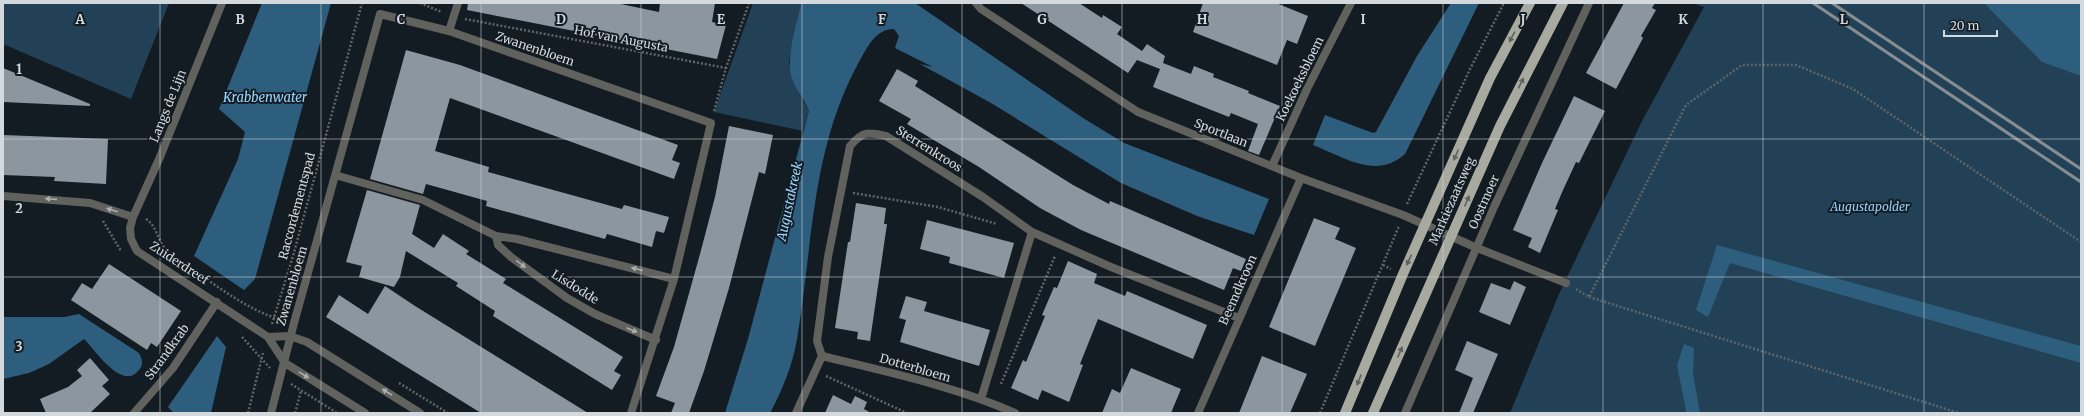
<svg xmlns="http://www.w3.org/2000/svg" width="2084" height="416" viewBox="0 0 2084 416" font-family="Merriweather,serif">
<style>
.green{fill:#234156}
.water{fill:#2e5e7e}
.building{fill:#8b969f}
.lines{fill:none;stroke-linecap:round;stroke-linejoin:round}
.path{stroke:#5e656b;stroke-width:2.5;stroke-dasharray:2 2;stroke-linecap:butt}
.lane{stroke:#61625d;stroke-width:8}
.street{stroke:#61625d;stroke-width:8}
.primary{stroke:#a9aa9f;stroke-width:10}
.rail{stroke:#878e93;stroke-width:3}
.oneway{fill:#5e6361}
.oneway2{fill:#abafb0}
.grid{fill:none;stroke:#d3d9dd;stroke-width:1;stroke-opacity:0.55}
.labels{text-anchor:middle;stroke-width:4;stroke-linejoin:round;paint-order:stroke}
.street-label{font-size:12px;fill:#d3d9dd;stroke:#141c23}
.park-label{font-size:12px;font-style:italic;fill:#97d0fa;stroke:#141c23}
.water-label{font-size:13px;font-style:italic;fill:#9cd5ff;stroke:#141c23}
.grid-label{font-size:13px;text-anchor:middle;font-weight:bold;fill:#d3d9dd;stroke:#141c23;stroke-width:4;stroke-linejoin:round;paint-order:stroke}
</style>
<rect width="100%" height="100%" fill="#141c23"/>
<!-- green -->
<path class="green" d="M3,3H169L131,99L3,44Z
M753,3H801L789,62L799,93L809,111L803,131L714,112Z
M1692,3H2081V413H1510L1559,294L1642,121L1704,7Z"/>
<!-- water -->
<path class="water" d="M262,3H331L255,279L244,290L194,256L238,159L245,132L219,109Z
M801,3H915L1083,118L1124,143L1269,199L1254,235L1197,216L1121,183L991,103L920,64L933,67L895,48L899,36L894,29C875,29 867,48 859,62C811,149 813,244 797,339C793,364 782,391 770,413H725L748,339L809,111C805,100 797,92 793,81C784,61 797,25 801,3Z
M1451,3H1479L1405,154C1376,180 1344,157 1313,145L1325,115L1373,133L1376,132L1417,56Z
M1984,3H2081V76L2042,62Z
M1717,245L2081,346V363L1730,263L1708,317L1696,310Z
M79,314L139,353C142,359 144,364 139,370C123,392 95,350 84,339L49,364L29,373L3,379V317H64Z
M217,336L226,347L211,413H174L168,407Z
M1684,344L1694,348L1693,374L1700,413H1686V410L1677,365Z"/>
<!-- building -->
<path class="building" d="M468,3H616L659,12L660,3H715L712,22L726,25L717,59L467,10Z
M1021,3H1079L1102,18L1103,15L1122,27L1117,34L1142,51L1147,44L1165,56L1163,63L1191,74L1194,66L1214,74L1213,77L1249,91L1248,93L1280,106L1259,155L1248,151L1258,124L1231,113L1229,117L1153,87L1160,69L1137,60L1128,73Z
M1203,3H1276L1308,16L1297,44L1287,40L1277,65L1193,32Z
M1624,3H1655L1652,8L1656,10L1641,36L1643,38L1616,89L1586,73Z
M406,50L460,65L678,145L672,160L680,163L674,179L450,98L435,151L489,167L488,172L510,178L622,209L624,205L669,217L664,233L656,231L652,247L607,234L605,239L486,206L487,201L426,184L423,194L370,179Z
M3,68L90,104V106L3,102Z
M897,69L918,81L915,86L1073,185L1109,204L1110,201L1246,259L1241,271L1233,268L1224,290L1081,230L1040,208L979,167L907,124L911,119L879,101Z
M1574,96L1605,111L1579,163L1576,162L1563,190L1555,209L1558,210L1540,253L1528,247L1532,238L1513,230L1542,163Z
M729,126L773,135L765,174L759,172L729,288L704,371L689,413H671L675,403L656,396L674,347L700,254L715,197Z
M3,135L108,139L106,184L54,181L55,177L3,175Z
M367,190L420,205L412,234L434,248L443,234L469,251L466,254L506,279L503,283L623,357L614,371L621,375L612,390L493,316L495,311L456,286L458,283L406,251L400,277L394,287L359,277L362,266L346,262Z
M856,203L886,208L884,224H887L870,341L857,339L858,332L835,328L848,242H850Z
M1314,218L1340,228L1335,239L1356,248L1315,346L1269,327Z
M927,220L1014,243L1004,278L949,263L950,257L920,249Z
M1068,261L1097,274L1094,283L1125,296L1127,291L1207,325L1193,359L1098,319L1080,364L1083,365L1069,402L1042,390L1038,400L1011,388L1023,360L1026,362L1045,316L1042,315L1054,287L1057,288Z
M109,264L181,311L157,347L151,343L147,350L71,300L82,283L92,289Z
M1514,281L1526,287L1510,325L1479,312L1491,283L1510,290Z
M385,286L415,306L588,413H481L326,317L339,295L368,314Z
M906,296L927,302L924,311L990,330L979,366L900,342L906,320L899,318Z
M1467,341L1498,354L1473,413H1459L1473,378L1455,370Z
M1262,356L1307,374L1290,413H1239Z
M90,358L109,380L102,386L110,394L90,413H46L40,399L68,387L82,376L77,370Z
M1131,368L1181,389L1171,413H1102L1112,389L1120,393Z
M833,395L851,404L855,396L867,402L864,409L871,413H825Z"/>
<g class="lines">
<!-- path -->
<path class="path" d="M420,3L442,12
M465,19L726,68
M714,111L726,68L749,3
M853,193L938,207L997,224
M1407,204L1470,69L1504,3
M146,219C157,226 158,242 167,251C199,273 247,312 283,320
M103,221L121,251
M1383,265L1391,269
M1576,289L1589,297L1686,105L1742,65H1796L1853,89L2081,242
M1589,297L1959,413
M272,324L293,256L362,3
M242,337L270,368
M826,376L907,413
M399,383L448,413
M291,384L337,413
M1001,384L1055,256
M248,413L263,353
M295,413L301,391
M1320,413L1399,226"/>
<!-- lane -->
<path class="lane" d="M449,31L458,3
M1477,248L1566,283"/>
<!-- street -->
<path class="street" d="M222,3L160,157L133,217L130,228L131,239L137,251L268,337L285,363L365,413
M976,3L981,9L1138,112L1301,178L1403,215L1477,248
M1272,166L1307,89L1351,3
M335,175L423,200L496,236L517,239L674,279
M3,196L90,203L133,217
M496,236L498,245L511,257L567,298L595,314L656,340
M268,337L290,336L307,342L420,413
M822,356L817,341L828,257L850,146C863,131 867,132 886,136L983,197L1032,232L1111,267L1239,318
M981,399L1032,232
M134,413L173,368L217,302
M271,413L294,323L380,14L449,31L711,123L674,279L631,413
M796,413L822,356C887,372 954,386 1015,413
M1198,413L1301,178
M1405,413L1494,207L1589,3"/>
<!-- primary -->
<path class="primary" d="M1345,413L1403,274L1490,78L1530,3
M1373,413L1500,126L1563,3"/>
<!-- rail -->
<path class="rail" d="M1813,3L2081,182
M1832,3L2081,169"/>
</g>
<!-- one-way arrows -->
<defs><path id="oneway-solid" d="M-6-.8H1V-3.2L6.5 0L1 3.2V.8H-6Z"/></defs>
<g class="oneway">
<use href="#oneway-solid" transform="translate(1512 37) rotate(118)"/>
<use href="#oneway-solid" transform="translate(1521 83) rotate(-64)"/>
<use href="#oneway-solid" transform="translate(1456 155) rotate(114)"/>
<use href="#oneway-solid" transform="translate(1467 201) rotate(-66)"/>
<use href="#oneway-solid" transform="translate(1409 260) rotate(115)"/>
<use href="#oneway-solid" transform="translate(1400 352) rotate(-66)"/>
<use href="#oneway-solid" transform="translate(1359 380) rotate(112)"/>
</g>
<g class="oneway2">
<use href="#oneway-solid" transform="translate(51 199) rotate(-176)"/>
<use href="#oneway-solid" transform="translate(112 210) rotate(-162)"/>
<use href="#oneway-solid" transform="translate(521 264) rotate(37)"/>
<use href="#oneway-solid" transform="translate(637 269) rotate(-166)"/>
<use href="#oneway-solid" transform="translate(632 330) rotate(23)"/>
<use href="#oneway-solid" transform="translate(304 375) rotate(32)"/>
<use href="#oneway-solid" transform="translate(387 392) rotate(-148)"/>
</g>
<!-- grid -->
<path class="grid" d="M160,3V413M321,3V413M481,3V413M641,3V413M802,3V413M962,3V413M1122,3V413M1282,3V413M1443,3V413M1603,3V413M1763,3V413M1924,3V413M3,139H2081M3,277H2081"/>
<g class="labels">
<!-- street labels -->
<g class="street-label">
<text transform="translate(621 39) rotate(11)" y="4">Hof van Augusta</text>
<text transform="translate(535 49) rotate(19)" y="4">Zwanenbloem</text>
<text transform="translate(1300 79) rotate(-64)" y="4">Koekoeksbloem</text>
<text transform="translate(168 106) rotate(-68)" y="4">Langs de Lijn</text>
<text transform="translate(1221 133) rotate(22)" y="4">Sportlaan</text>
<text transform="translate(929 149) rotate(32)" y="4">Sterrenkroos</text>
<text transform="translate(1452 201) rotate(-66)" y="4">Markiezaatsweg</text>
<text transform="translate(1484 202) rotate(-66)" y="4">Oostmoer</text>
<text transform="translate(297 206) rotate(-75)" y="4">Raccordementspad</text>
<text transform="translate(179 263) rotate(33)" y="4">Zuiderdreef</text>
<text transform="translate(292 286) rotate(-74)" y="4">Zwanenbloem</text>
<text transform="translate(575 287) rotate(32)" y="4">Lisdodde</text>
<text transform="translate(1238 290) rotate(-66)" y="4">Beemdkroon</text>
<text transform="translate(167 352) rotate(-54)" y="4">Strandkrab</text>
<text transform="translate(915 368) rotate(16)" y="4">Dotterbloem</text>
</g>
<!-- park labels -->
<g class="park-label">
<text x="1870" y="211">Augustapolder</text>
</g>
<!-- water labels -->
<g class="water-label">
<text x="265" y="102">Krabbenwater</text>
<text transform="translate(789 201) rotate(-78)" y="5">Augustakreek</text>
</g>
</g>
<g class="grid-label">
<text x="80" y="24">A</text>
<text x="240" y="24">B</text>
<text x="401" y="24">C</text>
<text x="561" y="24">D</text>
<text x="721" y="24">E</text>
<text x="882" y="24">F</text>
<text x="1042" y="24">G</text>
<text x="1202" y="24">H</text>
<text x="1363" y="24">I</text>
<text x="1523" y="24">J</text>
<text x="1683" y="24">K</text>
<text x="1844" y="24">L</text>
<text x="19" y="74">1</text>
<text x="19" y="213">2</text>
<text x="19" y="351">3</text>
</g>
<!-- border -->
<rect width="2084" height="416" fill="none" stroke="#d3d9dd" stroke-width="8"/>
<!-- scale -->
<path d="M1944 30v6h53v-6" fill="none" stroke="#d3d9dd" stroke-width="2"/>
<text x="1950" y="30" font-size="12" fill="#d3d9dd" stroke="#141c23" stroke-width="3" paint-order="stroke">20 m</text>
</svg>
